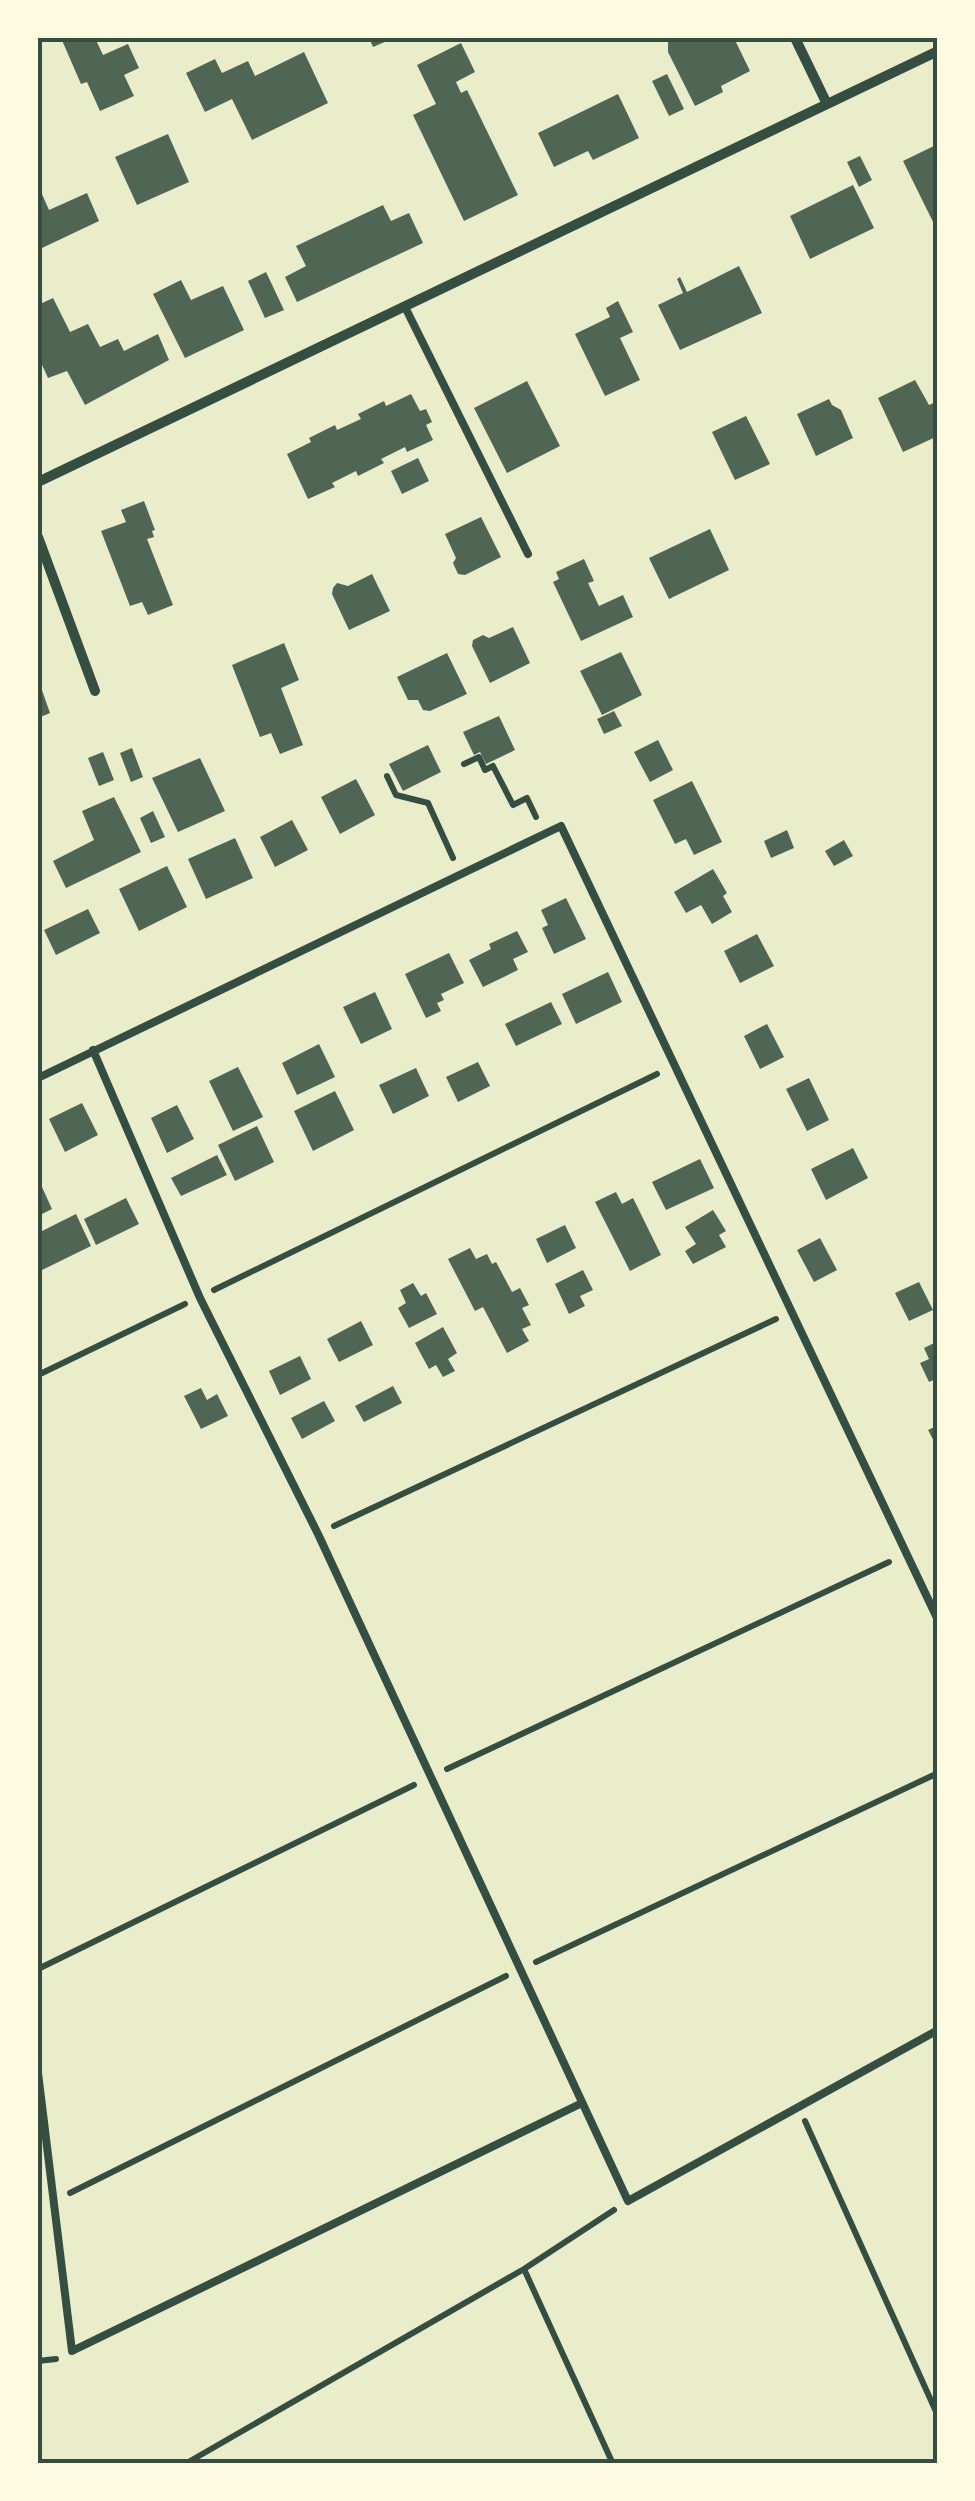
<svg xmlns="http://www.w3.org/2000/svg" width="975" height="2501" viewBox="0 0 975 2501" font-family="Cabin,sans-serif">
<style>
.building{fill:#4f6655}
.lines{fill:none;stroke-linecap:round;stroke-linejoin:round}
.path{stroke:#344e41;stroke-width:6}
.service{stroke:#344e41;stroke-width:8}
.minor{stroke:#344e41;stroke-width:10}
.neatline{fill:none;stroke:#344e41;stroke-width:4}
</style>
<rect width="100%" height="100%" fill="#e9edc9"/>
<!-- building -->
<path class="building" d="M61,38H95L103,55L128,44L139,68L124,75L134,96L100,111L87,82L81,84Z
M369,38H394L373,47Z
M668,38H734L750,71L721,86L723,92L695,106L668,52Z
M461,43L475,72L456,82L461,93L467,90L518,195L464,221L413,115L436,104L417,65Z
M304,52L328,103L252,140L232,99L205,112L186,73L215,59L222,73L248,61L255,76Z
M667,74L684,109L669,116L652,81Z
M618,94L639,138L593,160L588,151L554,167L538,133Z
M168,134L189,182L137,205L115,157Z
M938,144V223L934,224L903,161Z
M860,156L872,180L859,187L847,162Z
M38,185L49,210L87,193L99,221L42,248L38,238Z
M853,185L874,228L810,259L790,216Z
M383,205L391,221L409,213L423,243L297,302L285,277L306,266L296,246Z
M739,266L762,313L680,350L658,305L683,293L677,279L680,277L687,292Z
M266,272L284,310L265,318L248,281Z
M181,280L191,300L223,286L244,330L185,358L153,294Z
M53,298L70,332L88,324L100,347L118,339L124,351L158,334L169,360L85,405L67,371L48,378L38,356V305Z
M618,301L633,332L620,338L640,380L605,396L575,334L610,317L606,308Z
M915,380L929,405L938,401V436L903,452L878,398Z
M527,381L560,446L507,473L474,408Z
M411,394L420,411L426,409L432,422L426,425L433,440L407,452L405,447L381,459L384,463L358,476L356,471L332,483L335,487L308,499L287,454L311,442L309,438L335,425L337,430L361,419L358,414L384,401L386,406Z
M829,399L832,405L841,410L853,438L816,456L797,414Z
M746,416L770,464L735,480L712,432Z
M418,458L429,481L402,494L391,471Z
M144,501L155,530L152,531L154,537L147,539L173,605L148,615L142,602L130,606L101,531L126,522L121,510Z
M481,517L501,557L465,575L458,574L453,563L456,558L445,534Z
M710,529L729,570L669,599L649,558Z
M584,559L594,581L588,583L599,606L623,595L633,617L581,641L553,582L559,579L556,572Z
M372,574L390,611L349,630L332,594L333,588L337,583L348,586Z
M513,627L530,663L490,683L472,646L473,640L483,635L489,638Z
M284,643L299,680L281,688L303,745L280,754L271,733L260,737L232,665Z
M621,652L642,695L602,715L580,671Z
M447,653L467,694L430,711L423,710L418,700H408L397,677Z
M38,679L50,713L38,718Z
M614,711L622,726L604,734L597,719Z
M499,716L515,750L486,764L480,752L474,755L463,732Z
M658,740L673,770L650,782L634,752Z
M428,745L441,772L403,791L389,764Z
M132,748L143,777L131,782L120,753Z
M103,752L114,780L99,786L88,758Z
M200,758L225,811L178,832L152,778Z
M356,779L375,815L340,834L321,797Z
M692,781L722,842L694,855L686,839L675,844L653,800Z
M114,797L141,852L66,888L53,861L94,840L82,811Z
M153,811L165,837L151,843L140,818Z
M292,820L308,850L275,867L260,837Z
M787,830L794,848L771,858L764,841Z
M235,838L253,878L206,899L188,859Z
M844,840L853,856L834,866L825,851Z
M167,866L187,907L139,931L119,889Z
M713,869L727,893L723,896L732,912L712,924L701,905L686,913L674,892Z
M566,898L586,939L554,954L542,928L548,925L541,910Z
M88,909L100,933L56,955L44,930Z
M517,931L528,952L513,959L518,970L483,987L469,960L491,949L489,944Z
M757,934L774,966L740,983L724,951Z
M449,953L464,983L441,994L444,1000L437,1003L441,1011L426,1018L405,974Z
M608,972L622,1002L576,1024L562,994Z
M375,992L392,1029L361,1044L343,1007Z
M551,1002L562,1024L516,1046L505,1024Z
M767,1024L784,1057L760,1069L744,1036Z
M319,1044L335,1077L297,1095L282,1063Z
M478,1062L490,1086L458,1102L446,1077Z
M238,1067L263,1117L233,1131L209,1081Z
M416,1068L429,1096L393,1114L379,1085Z
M809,1078L829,1120L807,1131L786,1089Z
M335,1091L354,1130L313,1151L294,1111Z
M82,1103L98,1135L65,1152L49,1119Z
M177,1105L194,1139L167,1153L151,1118Z
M257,1126L274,1162L235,1181L218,1145Z
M853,1148L868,1178L826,1200L811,1169Z
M217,1155L227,1175L181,1196L171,1178Z
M700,1159L714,1188L666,1210L652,1182Z
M42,1187L52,1209L38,1216V1189Z
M616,1192L622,1204L633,1198L661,1255L630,1271L595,1202Z
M126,1198L139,1224L96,1245L84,1219Z
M713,1210L726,1231L719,1235L726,1247L693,1264L685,1251L696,1244L685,1227Z
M76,1214L91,1246L38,1272V1233Z
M565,1225L576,1248L547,1263L536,1239Z
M820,1238L837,1270L814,1282L797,1250Z
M470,1248L476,1259L487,1254L492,1264L496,1262L512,1292L520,1288L529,1305L522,1308L531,1325L522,1329L529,1341L507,1353L483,1307L475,1311L448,1259Z
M583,1270L593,1290L580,1296L585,1306L569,1314L555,1284Z
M919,1282L933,1310L909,1321L895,1293Z
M413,1283L421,1296L426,1293L437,1314L409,1328L398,1308L406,1303L400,1290Z
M361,1321L373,1345L339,1362L327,1339Z
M443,1327L457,1353L448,1359L455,1371L443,1377L436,1365L429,1369L415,1343Z
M938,1341V1378L929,1382L920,1363L929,1359L924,1348Z
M300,1356L311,1379L280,1395L269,1371Z
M393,1386L402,1403L364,1422L355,1406Z
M201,1388L207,1400L217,1394L228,1416L201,1429L184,1396Z
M324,1401L335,1421L302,1439L291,1418Z
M938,1425V1449L928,1430Z"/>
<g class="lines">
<!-- path -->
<path class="path" d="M464,764L479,757L485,770L493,766L513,805L527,798L536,817
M387,776L396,795L428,803L453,858
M214,1290L657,1074
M38,1375L185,1304
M334,1526L776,1319
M447,1769L889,1562
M536,1962L938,1773
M38,1969L414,1785
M805,2121L938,2416
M70,2193L506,1976
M524,2269L613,2464
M38,2361L56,2359
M185,2464L524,2269L614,2210"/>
<!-- service -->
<path class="service" d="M405,307L528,554
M93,1050L200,1298L318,1534L628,2201L938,2030
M38,1078L561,826L938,1620
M38,2073L72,2351L582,2103"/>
<!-- minor -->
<path class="minor" d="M795,38L827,104
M38,482L938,51
M38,537L95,691"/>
</g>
<!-- border -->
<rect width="975" height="2501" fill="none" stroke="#fefae0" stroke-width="80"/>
<rect x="40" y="40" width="895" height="2421" class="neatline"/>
</svg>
